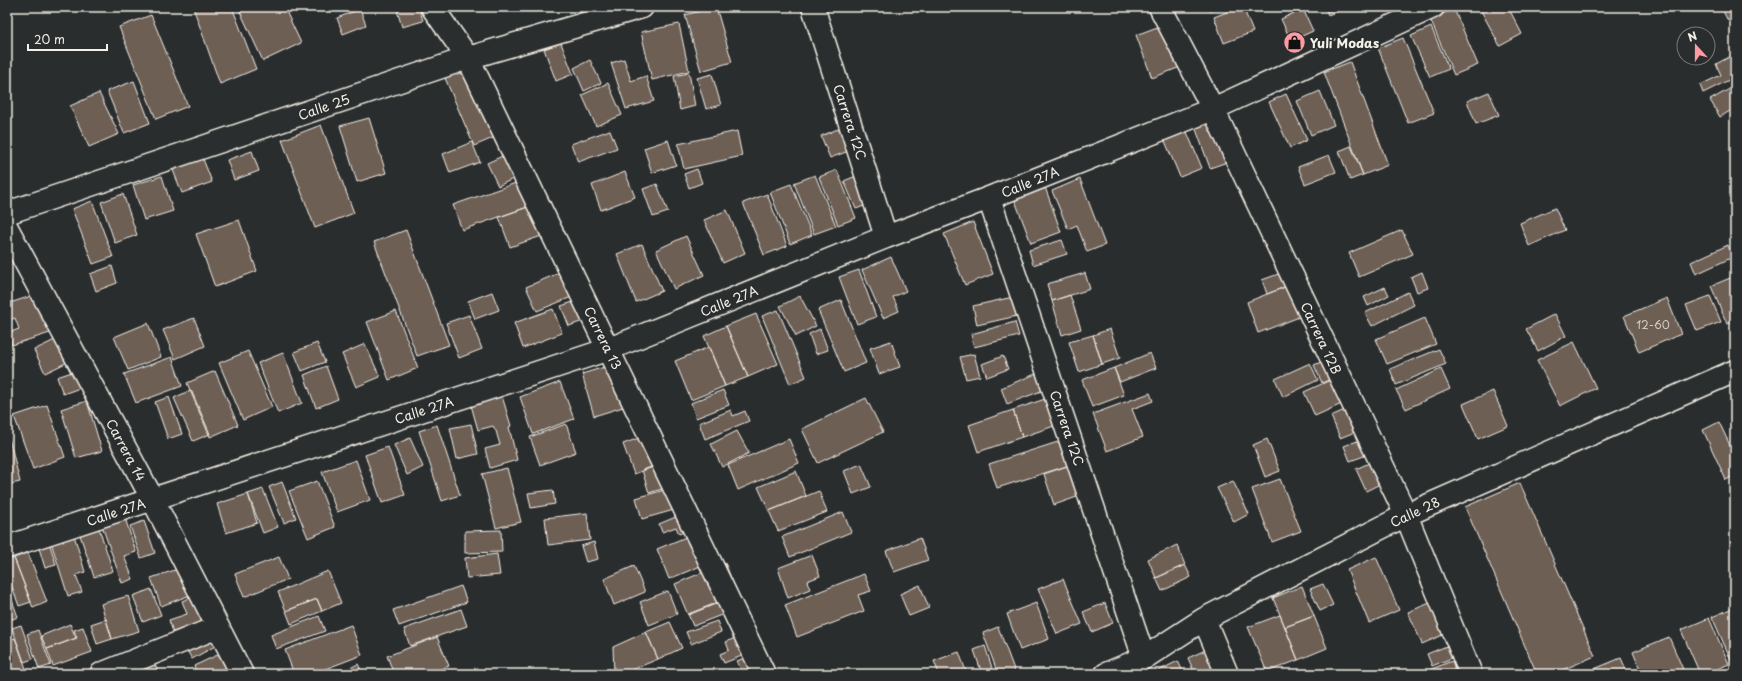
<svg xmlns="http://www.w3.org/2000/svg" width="1742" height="681" viewBox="0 0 1742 681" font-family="'Playpen Sans',sans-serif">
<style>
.building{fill:#6e5e55;stroke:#f4f1e8}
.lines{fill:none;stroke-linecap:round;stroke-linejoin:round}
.minor-casing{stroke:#f4f1e8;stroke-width:25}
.minor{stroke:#2a2d2e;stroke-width:22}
.labels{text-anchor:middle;stroke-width:4;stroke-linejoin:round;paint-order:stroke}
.number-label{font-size:11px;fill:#d2ccc3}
.poi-label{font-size:13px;font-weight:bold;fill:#f4f1e8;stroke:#2a2d2e;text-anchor:start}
.street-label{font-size:13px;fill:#f4f1e8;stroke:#2a2d2e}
</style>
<rect width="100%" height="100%" fill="#2a2d2e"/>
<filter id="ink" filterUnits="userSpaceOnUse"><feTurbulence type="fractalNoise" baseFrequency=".025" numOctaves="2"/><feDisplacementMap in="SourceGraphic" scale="8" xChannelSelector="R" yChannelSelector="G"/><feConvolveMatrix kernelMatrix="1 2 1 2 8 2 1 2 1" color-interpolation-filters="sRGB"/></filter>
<g filter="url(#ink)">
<!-- building -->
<path class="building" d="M193,7H232L256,69L220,84Z
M238,7H284L301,43L263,61Z
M396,7H419L423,21L402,27Z
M716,7L732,62L701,71L685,15Z
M1137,7H1147L1139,11Z
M1208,7H1218L1210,11Z
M1240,7H1243L1253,32L1224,43L1214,17Z
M1325,7H1348L1328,15Z
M1479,7H1508L1522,34L1500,46Z
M1721,7H1735V17L1728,21Z
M360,9L366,25L343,34L337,18Z
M1303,9L1313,31L1291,41L1281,19Z
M1454,9L1478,65L1454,75L1430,19Z
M151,15L188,106L156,119L119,27Z
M1168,23L1183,66L1152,78L1136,35Z
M679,24L689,71L652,80L641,32Z
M1431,27L1449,69L1430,77L1411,36Z
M1403,38L1434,113L1408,123L1378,48Z
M561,43L573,74L556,81L544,49Z
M1735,54V77L1703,93L1700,85L1721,75L1716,64Z
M473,58L505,133L474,146L442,71Z
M624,59L631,81L646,76L654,101L626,109L611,63Z
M590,60L601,83L584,91L574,68Z
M1350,62L1388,165L1363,175L1324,72Z
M689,73L695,106L680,110L674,76Z
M712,74L721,105L706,109L697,78Z
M134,81L150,123L124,133L107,91Z
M608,83L622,115L596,126L582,95Z
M1735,86V108L1720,117L1710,100Z
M1320,91L1334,125L1311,135L1297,101Z
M1489,92L1499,115L1476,124L1467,101Z
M99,93L119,134L89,147L70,106Z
M1286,94L1307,140L1290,148L1269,102Z
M1215,112L1233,160L1210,168L1193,121Z
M369,118L386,173L357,182L340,126Z
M321,125L354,213L315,228L282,140Z
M1184,125L1202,168L1180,177L1162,134Z
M845,126L854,149L830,158L821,136Z
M610,130L617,148L578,162L571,144Z
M737,131L742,156L684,169L678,144Z
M668,140L676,165L652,173L644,148Z
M472,142L480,162L450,173L443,154Z
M1351,146L1363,175L1350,180L1339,151Z
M518,149L528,172L498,186L487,163Z
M252,151L259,171L234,180L227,160Z
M201,154L212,182L182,193L171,165Z
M1329,155L1336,172L1305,184L1298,167Z
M697,169L702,183L689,188L684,174Z
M837,170L856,218L838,225L819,177Z
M868,171L880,200L856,209L844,181Z
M625,172L635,197L601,210L592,185Z
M815,175L836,226L814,234L794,183Z
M162,176L173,211L144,220L133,185Z
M533,177L542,202L462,230L453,205Z
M1080,179L1105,245L1087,252L1077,225L1068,229L1052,191Z
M657,184L668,212L653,217L643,189Z
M791,184L812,235L790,244L770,192Z
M1045,187L1061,232L1031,243L1014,198Z
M123,194L137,235L115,243L101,202Z
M767,194L787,246L764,255L743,203Z
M92,201L113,257L93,264L72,209Z
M542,202L553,232L510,247L499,217Z
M1555,208L1565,230L1529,246L1520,223Z
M727,210L745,253L723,263L704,220Z
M239,220L257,271L215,287L196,234Z
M973,222L993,274L965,285L944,234Z
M406,230L449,345L417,356L374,242Z
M1402,230L1413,254L1359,277L1349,253Z
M686,236L704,275L674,289L656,250Z
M1062,240L1067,254L1033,265L1029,250Z
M642,244L662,291L636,302L617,254Z
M1728,245L1733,257L1696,274L1691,262Z
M891,257L906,291L893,297L899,311L883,318L862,270Z
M112,266L117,283L96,291L90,274Z
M573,267L584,292L537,311L526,287Z
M1295,268L1300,281L1267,294L1262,280Z
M859,270L876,317L857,324L839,277Z
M1422,272L1428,288L1417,292L1411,277Z
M1085,273L1090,289L1052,301L1047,284Z
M1735,276V321L1727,324L1711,286Z
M1300,281L1312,312L1258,333L1247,302Z
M1385,287L1389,295L1368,306L1364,297Z
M492,292L499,310L475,319L468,301Z
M1408,292L1414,305L1372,326L1365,313Z
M40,293L53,332L12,345L8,333L19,329L15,318L7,321V304Z
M1070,295L1081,329L1062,335L1052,301Z
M800,296L816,326L796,336L780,306Z
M1710,296L1721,322L1697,331L1686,305Z
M588,297L595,317L569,326L561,306Z
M1013,297L1017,316L977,325L973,306Z
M1667,298L1681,334L1639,352L1624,316Z
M841,300L866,363L844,372L818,310Z
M553,309L562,333L523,348L514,323Z
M778,310L806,377L790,384L762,316Z
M396,311L418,368L389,380L367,322Z
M756,314L778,364L748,377L726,326Z
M1555,314L1566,336L1538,351L1526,329Z
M469,315L482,349L459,358L446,323Z
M194,318L205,346L175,359L163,330Z
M1425,318L1436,344L1387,364L1376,339Z
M1015,322L1019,336L974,347L971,334Z
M148,323L161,357L128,370L114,337Z
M726,326L748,377L725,386L704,336Z
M820,329L828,350L816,354L809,334Z
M1110,329L1120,358L1102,364L1093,335Z
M1093,335L1102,364L1079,372L1069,342Z
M63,336L74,359L45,373L34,350Z
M891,341L900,367L879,374L870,348Z
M1574,342L1596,388L1560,406L1537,360Z
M317,343L325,362L302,371L294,352Z
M365,344L380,377L356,387L342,354Z
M709,347L725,386L691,400L675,361Z
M1439,349L1446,364L1396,385L1390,369Z
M248,351L272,407L243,420L219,363Z
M283,353L302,403L278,413L258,363Z
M1150,353L1156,368L1120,382L1114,368Z
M974,354L980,376L966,379L960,357Z
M1338,355L1345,372L1322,383L1314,365Z
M1003,356L1008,369L987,377L982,364Z
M172,357L182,386L136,403L124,374Z
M1310,363L1318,380L1283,397L1275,379Z
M611,365L623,407L594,416L582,374Z
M326,366L338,399L316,408L304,375Z
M1114,368L1124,395L1092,407L1082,380Z
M1441,369L1450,389L1406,409L1396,390Z
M75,371L80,388L63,394L57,377Z
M215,371L238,425L210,437L187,383Z
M1038,373L1044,390L1007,404L1001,388Z
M1346,373L1357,397L1315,416L1304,392Z
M560,382L574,419L533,434L520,397Z
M191,390L210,434L193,441L174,398Z
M723,390L729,405L696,418L691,403Z
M1493,391L1508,426L1478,439L1463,404Z
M1150,393L1153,401L1132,409L1143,437L1107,451L1093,414Z
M502,396L511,426L509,427L517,460L490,468L485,449L500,445L496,431L493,426L478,430L471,405Z
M169,397L182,434L168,439L155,402Z
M866,398L883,432L818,463L802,429Z
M1045,399L1054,426L1022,437L1013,410Z
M87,401L102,451L76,458L61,409Z
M1363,402L1372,425L1340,438L1331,416Z
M47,405L65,457L33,469L14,416Z
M731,410L733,416L745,411L749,421L705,439L699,423Z
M1013,410L1022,437L978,452L969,425Z
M1719,422L1735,456V475L1726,480L1703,430Z
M471,424L478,454L457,459L450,428Z
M566,424L576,452L540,465L530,437Z
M437,425L460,495L442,501L419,431Z
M7,430L20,482L7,485Z
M737,431L749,453L722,467L711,444Z
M652,433L664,463L634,474L623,444Z
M1376,434L1381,450L1350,461L1344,446Z
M410,438L423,467L407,475L394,445Z
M789,439L799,463L738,490L728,465Z
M1267,439L1280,471L1265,477L1253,445Z
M1061,441L1070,465L997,488L989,464Z
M388,447L405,495L382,503L365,455Z
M1382,457L1392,478L1366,491L1356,469Z
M356,460L370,500L337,512L322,472Z
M670,461L678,484L649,493L642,470Z
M861,464L871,487L853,494L844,471Z
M1070,465L1094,491L1054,505L1044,474Z
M507,468L521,522L496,528L482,474Z
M796,471L806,496L769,511L758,487Z
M1280,479L1301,531L1272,542L1252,489Z
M317,481L335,527L308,538L289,491Z
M1233,481L1249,514L1234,522L1217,488Z
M282,482L296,518L284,523L269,487Z
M1520,483L1595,656L1553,674H1537L1465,507Z
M263,489L278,527L263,533L248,494Z
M668,489L674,510L642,519L636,498Z
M553,490L555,504L531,508L528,493Z
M819,491L827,512L778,531L769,511Z
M248,494L257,523L226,533L217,504Z
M843,512L851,532L790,557L782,537Z
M587,513L590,540L548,545L545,518Z
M683,514L690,529L679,534L676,527L662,532L659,524Z
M125,518L136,552L124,556L133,579L122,583L102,526Z
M144,521L155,553L141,558L130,526Z
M99,528L113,571L94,577L80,535Z
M501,530L502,552L465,553V531Z
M703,530L715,560L669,579L657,549Z
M74,535L85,572L76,575L82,592L68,596L51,542Z
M920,538L928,560L894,572L886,551Z
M594,542L598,559L586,562L581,546Z
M50,545L56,565L45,568L39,548Z
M1177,545L1185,565L1156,578L1148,559Z
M28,553L47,602L33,608L14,558Z
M497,554L500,575L467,578L465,558Z
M812,555L820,576L807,581L810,589L788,598L778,568Z
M279,557L288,579L244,597L235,574Z
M1376,557L1399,610L1369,623L1347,570Z
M14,558L31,602L19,606L7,573V561Z
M725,563L738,595L688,615L675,584Z
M1185,565L1191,577L1162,591L1156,578Z
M634,566L645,592L614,605L604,579Z
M184,567L193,594L161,606L151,578Z
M328,571L341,603L322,611L317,599L286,611L278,592Z
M864,574L871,591L858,595L864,611L797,637L785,605Z
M1063,579L1082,624L1057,634L1038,589Z
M1323,584L1333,605L1320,611L1310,589Z
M920,585L929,608L909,616L900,594Z
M7,586L18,617L7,621Z
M461,586L467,602L399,626L393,610Z
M1302,586L1314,616L1285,627L1273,598Z
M151,589L161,615L143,622L133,596Z
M668,591L677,614L649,625L640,602Z
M200,594L209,619L173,632L169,620L187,614L182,601Z
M737,595L742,607L693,626L688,614Z
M128,596L139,631L112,639L101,604Z
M1442,598L1456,629L1422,644L1408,612Z
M317,599L322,611L291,624L286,611Z
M1036,603L1049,639L1020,650L1007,614Z
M1105,603L1113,623L1092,632L1083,612Z
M1735,607V661L1732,662L1712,617Z
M461,609L467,626L410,646L404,629Z
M1280,615L1298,660L1267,672L1248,627Z
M319,616L325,631L276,649L271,635Z
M1314,616L1327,648L1298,660L1285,627Z
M1709,618L1729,664L1706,674H1700L1681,630Z
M106,619L112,639L97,644L91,624Z
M717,621L721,632L691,644L686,632Z
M670,622L682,648L658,659L646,632Z
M70,624L76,638L47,649L41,636Z
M21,625L33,659L24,662L12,628Z
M351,625L362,655L312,674H294L285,650Z
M83,627L92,652L53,666L47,649L77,638L74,630Z
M998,627L1015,672L1009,674H998L983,633Z
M218,629L224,641L192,659L185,647Z
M38,630L51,665L39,669L27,634Z
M646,632L658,659L622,674H614L613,647Z
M746,633L754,651L724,663L720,654L729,650L726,642Z
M437,637L449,666L429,674H394L387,656Z
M1669,637L1685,674H1642L1633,652Z
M15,638L28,674H12L7,660V641Z
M1459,641L1464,653L1432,666L1427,654Z
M985,646L994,674H982L974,650Z
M1212,647L1224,674H1195L1188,658Z
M228,650L239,674H220L219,671L213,674H197L194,666Z
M765,650L772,667L755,674H743L737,661Z
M959,652L967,674H939L934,661Z
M1621,658L1628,674H1582Z
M7,660L12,674H7Z
M153,660L159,674H132L130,669Z
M1178,661L1184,674H1154V673Z
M1452,661L1457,674H1419Z
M358,664L363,674H338Z
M1342,669L1343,674H1329Z"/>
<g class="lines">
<defs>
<path id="minor" d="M432,7L468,58L764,674
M813,7L886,237
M1160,7L1213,109L1406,515L1471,674
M989,198L1144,658
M7,213L468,58L642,7
M7,228L153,500L242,674
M7,547L609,349L886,237L989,198L1213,109L1433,7
M1204,619L1227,674
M101,674L218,627
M1106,674L1144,658L1204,619L1406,515L1735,371"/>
</defs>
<!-- minor casing -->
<use href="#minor" class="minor-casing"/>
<!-- minor -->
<use href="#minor" class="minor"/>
</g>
</g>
<!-- icons -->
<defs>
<symbol id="shop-disc" viewBox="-11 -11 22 22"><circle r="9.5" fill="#ff9aa2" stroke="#2a2d2e"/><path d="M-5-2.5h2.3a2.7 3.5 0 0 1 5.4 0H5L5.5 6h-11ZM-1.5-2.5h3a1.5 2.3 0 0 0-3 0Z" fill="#111"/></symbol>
</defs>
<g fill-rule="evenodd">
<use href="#shop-disc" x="1282" y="30" width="25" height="25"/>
</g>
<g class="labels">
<!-- number labels -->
<g class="number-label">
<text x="1653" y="329">12-60</text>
</g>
<!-- poi labels -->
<g class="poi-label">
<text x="1310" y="48">Yuli Modas</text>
</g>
<!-- street labels -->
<g class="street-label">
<text transform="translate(324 107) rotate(-19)" y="5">Calle 25</text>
<text transform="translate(850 122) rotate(72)" y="5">Carrera 12C</text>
<text transform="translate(1030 182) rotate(-22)" y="5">Calle 27A</text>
<text transform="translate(729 301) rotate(-22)" y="5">Calle 27A</text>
<text transform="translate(603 338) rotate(64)" y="5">Carrera 13</text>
<text transform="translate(1321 338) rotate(65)" y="5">Carrera 12B</text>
<text transform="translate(424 410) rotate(-18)" y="5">Calle 27A</text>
<text transform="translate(1067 428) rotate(71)" y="5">Carrera 12C</text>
<text transform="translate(126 450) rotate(62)" y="5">Carrera 14</text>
<text transform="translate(116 512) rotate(-18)" y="5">Calle 27A</text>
<text transform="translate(1415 512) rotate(-25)" y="5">Calle 28</text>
</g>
</g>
<!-- margin -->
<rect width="1742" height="681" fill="none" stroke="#2a2d2e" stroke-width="24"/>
<rect x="12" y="12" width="1718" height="657" fill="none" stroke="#f4f1e8" stroke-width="1.5" filter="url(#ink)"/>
<!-- north arrow -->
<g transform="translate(1696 46) rotate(339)"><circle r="19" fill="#2a2d2e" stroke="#7b7b78"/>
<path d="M0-3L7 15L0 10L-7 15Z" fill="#ff9aa2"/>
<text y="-6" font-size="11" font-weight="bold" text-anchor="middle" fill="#f4f1e8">N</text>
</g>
<!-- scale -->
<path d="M28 44v6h79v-6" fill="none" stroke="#f4f1e8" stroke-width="2"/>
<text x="34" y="44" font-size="12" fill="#f4f1e8" stroke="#2a2d2e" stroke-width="3" paint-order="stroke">20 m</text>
</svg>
